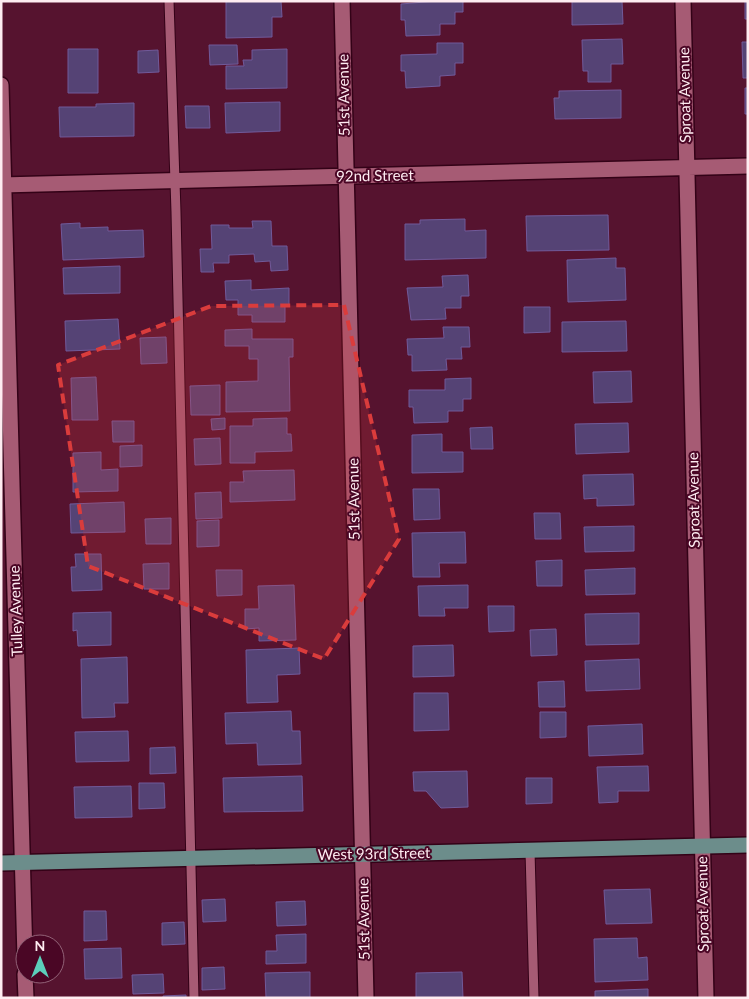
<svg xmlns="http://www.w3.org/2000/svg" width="749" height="999" viewBox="0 0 749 999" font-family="Lato,sans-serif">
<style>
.building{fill:#554375;stroke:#715a9a}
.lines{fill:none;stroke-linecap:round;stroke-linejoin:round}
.lane-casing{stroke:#330217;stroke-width:11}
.street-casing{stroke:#330217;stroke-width:18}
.primary-casing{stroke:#330217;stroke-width:18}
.lane{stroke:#a65b74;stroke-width:9}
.street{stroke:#a65b74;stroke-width:15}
.primary{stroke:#6c8d8b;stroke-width:15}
.marked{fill:#da3c3c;fill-opacity:0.2;stroke:#da3c3c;stroke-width:4;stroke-dasharray:10 6;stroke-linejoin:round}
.labels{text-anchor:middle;stroke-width:4;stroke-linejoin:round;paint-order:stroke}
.street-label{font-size:15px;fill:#feecf1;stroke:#4a0625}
</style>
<rect width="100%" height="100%" fill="#56132f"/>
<!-- building -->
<path class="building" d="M226,1H281L282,17H272V37L226,38Z
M437,1H463V12H455V24H440V35L406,36L405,20H401V4Z
M572,1H622L623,24L572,25Z
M745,1H748V19H745Z
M622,39L623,64H611V82H588V71H583L582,40Z
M742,42H748V78H743Z
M437,43H463V63H455V75L440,76V86L406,88L405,71H401V55L437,54Z
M209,45H237L238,64L210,65Z
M68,49H98V93H68Z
M287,49V88L226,89V66H244L243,60H252V50Z
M158,50L159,72L138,73V51Z
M745,88H748V114H745Z
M621,90V118L555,119L554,98H559V91Z
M280,102V131L226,133L225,103Z
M134,103V136L60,137L59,107H96V104Z
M185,106H209L210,128H186Z
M608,215L609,250L527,251L526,216Z
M465,219V231L486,230V258L405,260V224H420V220Z
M252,221H271L272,246H287L288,270L271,271L270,261L255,262L254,254L229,255V263H213L214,272H201L200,249H212L211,225H229V228H253Z
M80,223V228L108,227V231L143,230L144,257L63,260L61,224Z
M616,258V268H625L626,300L568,302L567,260Z
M120,266V293L64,294L63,268Z
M468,275L469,296H461V308H445L446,319L411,320L407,288L443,287L442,276Z
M251,280V290L289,288V306H285V322H252V315H238V300H226L225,281Z
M524,307H550V332L524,333Z
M118,319L120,349L66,351L65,321Z
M626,321L627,351L562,352V322Z
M443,327H469L470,347H461L462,359H446L447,370L412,371V355H408L407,339L444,338Z
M252,329V339H293V357H289L290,411L226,412V382L258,381V359H249V346H225V330Z
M166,337L167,363L141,364L140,338Z
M631,371L632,402L594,403L593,372Z
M96,377L98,420H72L71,378Z
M471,378V399H463V411H448V422L414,423L413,407H409V390H445V379Z
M220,385V415H191L190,386Z
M225,418V429L212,430L211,419Z
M287,418V434H291L292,451L255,452V463H230V426H253V419Z
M112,421H134V442H113Z
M628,423L629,452L576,454L575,424Z
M492,427L493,449H471L470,428Z
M442,434V452H463V472L412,473V435Z
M220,438L221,464L195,465L194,439Z
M142,445V466L120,467V446Z
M101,452V470L118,469V491L73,492V453Z
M294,470L295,500L230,502V482H244L243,471Z
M633,474L634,505L597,506V498L584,499L583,475Z
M413,489H439L440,519L414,520Z
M221,492L222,518L196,519L195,493Z
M124,502L125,532L71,533L70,504Z
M534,513H560L561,539H535Z
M171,518V544H146L145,519Z
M219,520V546L197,547V521Z
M634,526V551L585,552L584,527Z
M465,532L466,563H439L440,577H413L412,533Z
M75,554H101L102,590L72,591L71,567H76Z
M562,560V586H537L536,561Z
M169,563V589H144L143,564Z
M635,568V594L586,595L585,570Z
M216,570H242V595L217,596Z
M294,585L296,640L259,641V628L245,629V609H259L258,586Z
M468,585V608H444L445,616H419L418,586Z
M488,606H514V631L489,632Z
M111,612V645L78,646L77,630L73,631V613Z
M639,613V644L586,645L585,614Z
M556,629L557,655L531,656L530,630Z
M453,645L454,676L413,677V646Z
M299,648L300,674L277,675L278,702L247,703L246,650Z
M127,657L128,703H114L115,717L82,718L81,659Z
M639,659L640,689L586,691L585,661Z
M564,681L565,707H539L538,682Z
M414,693H448L449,730L414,731Z
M291,711L292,731H300L301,764L258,765L257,743L226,744L225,713Z
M540,712H566V737L540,738Z
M642,724L643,754L589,756L588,726Z
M128,731L129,761L76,762L75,732Z
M175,747L176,773L150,774V748Z
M648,766L649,791H618V802L599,803L597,767Z
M467,771L468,807L441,808L426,791H414L413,772Z
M302,776L303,811L224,812L223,778Z
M526,778H552V803L526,804Z
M139,783H164L165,808L139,809Z
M131,786L132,817L75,818L74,787Z
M650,889L652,923L606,924L604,890Z
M225,899L226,921L203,922L202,900Z
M305,901L306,925L277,926L276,902Z
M84,911H106L107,940L84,941Z
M184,922L185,944L162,945V923Z
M306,934V963L266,964V951H277L276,935Z
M637,938L638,958L647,957L648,980L595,982L594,939Z
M121,948L122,978L85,979L84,949Z
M224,967L225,989L202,990V968Z
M310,972V998H266L265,973Z
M462,972L463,998H416V973Z
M163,974L164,993L133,994L132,975Z
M648,989V998H595V991Z
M186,995V998H163V996Z"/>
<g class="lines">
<defs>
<path id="lane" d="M169,1L176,212L194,998
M530,851L534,998"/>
<path id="street" d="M342,1L366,998
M683,1L706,998
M1,85L25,958
M1,185L748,166
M25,974L26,998"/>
<path id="primary" d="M1,863L748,845"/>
</defs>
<!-- lane casing -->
<use href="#lane" class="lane-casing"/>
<!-- street casing -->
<use href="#street" class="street-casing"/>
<!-- primary casing -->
<use href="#primary" class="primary-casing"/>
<!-- lane -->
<use href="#lane" class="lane"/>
<!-- street -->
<use href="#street" class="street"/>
<!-- primary -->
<use href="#primary" class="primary"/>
</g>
<!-- marked area -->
<path class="marked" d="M344,305L399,539L324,659L88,566L58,365L211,306Z"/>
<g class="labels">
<!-- street labels -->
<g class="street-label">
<text transform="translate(344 95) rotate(-91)" y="5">51st Avenue</text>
<text transform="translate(685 95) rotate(-91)" y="5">Sproat Avenue</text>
<text transform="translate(375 176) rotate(-1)" y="5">92nd Street</text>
<text transform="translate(354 499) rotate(-91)" y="5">51st Avenue</text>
<text transform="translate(694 500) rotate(-91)" y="5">Sproat Avenue</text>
<text transform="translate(16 611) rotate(-92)" y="5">Tulley Avenue</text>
<text transform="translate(374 854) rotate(-1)" y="5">West 93rd Street</text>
<text transform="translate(703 904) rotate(-91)" y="5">Sproat Avenue</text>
<text transform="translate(364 919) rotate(-91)" y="5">51st Avenue</text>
</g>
</g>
<!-- border -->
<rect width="749" height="999" fill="none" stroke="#feecf1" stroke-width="5"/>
<!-- north arrow -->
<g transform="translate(40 959)"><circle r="24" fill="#4a0625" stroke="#926277"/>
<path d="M0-4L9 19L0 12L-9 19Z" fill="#5cceba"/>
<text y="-8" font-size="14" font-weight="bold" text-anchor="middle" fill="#feecf1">N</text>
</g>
</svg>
